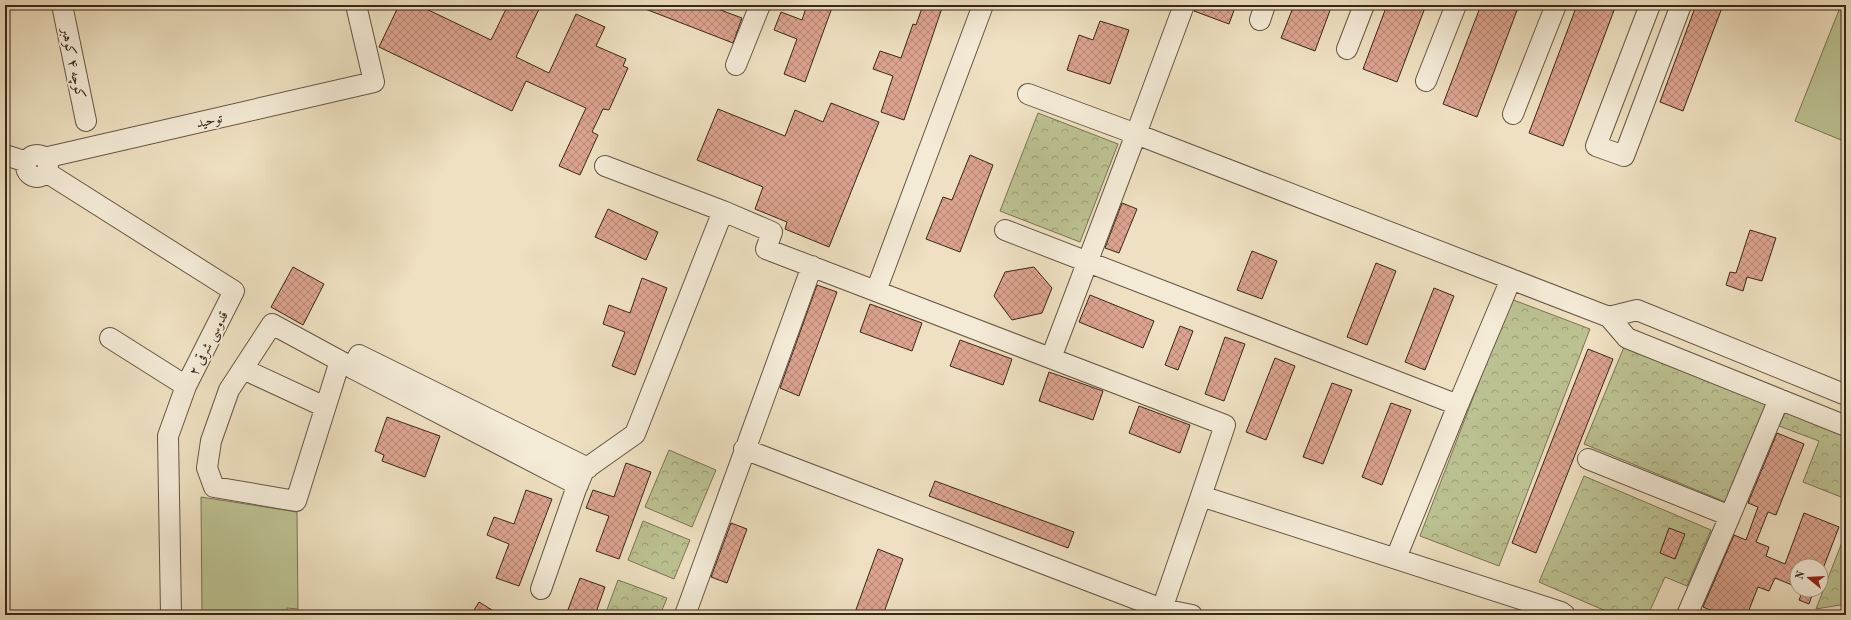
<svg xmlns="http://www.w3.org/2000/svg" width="1851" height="620" viewBox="0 0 1851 620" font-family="'Old Standard TT',Amiri,serif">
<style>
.forest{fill:url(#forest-crowns);stroke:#7a7455}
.park{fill:#bcc191;stroke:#7a7455}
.building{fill:url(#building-cross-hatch);stroke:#382719}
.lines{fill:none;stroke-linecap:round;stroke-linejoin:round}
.minor-casing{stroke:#665543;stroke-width:22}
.minor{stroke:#f4ebd7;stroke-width:20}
.labels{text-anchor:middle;stroke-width:3.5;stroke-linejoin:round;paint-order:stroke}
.street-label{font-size:14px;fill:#382719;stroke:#f4ebd7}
</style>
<defs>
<pattern id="forest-crowns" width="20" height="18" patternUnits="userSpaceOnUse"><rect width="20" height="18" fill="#bcc191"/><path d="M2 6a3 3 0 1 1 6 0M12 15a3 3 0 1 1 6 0" fill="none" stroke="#9a9d76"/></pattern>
<pattern id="building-cross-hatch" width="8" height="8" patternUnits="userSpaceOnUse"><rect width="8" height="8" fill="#dca38f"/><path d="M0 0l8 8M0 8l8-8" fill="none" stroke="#b38574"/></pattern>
</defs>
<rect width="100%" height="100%" fill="#eee0c1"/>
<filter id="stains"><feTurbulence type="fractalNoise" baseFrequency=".005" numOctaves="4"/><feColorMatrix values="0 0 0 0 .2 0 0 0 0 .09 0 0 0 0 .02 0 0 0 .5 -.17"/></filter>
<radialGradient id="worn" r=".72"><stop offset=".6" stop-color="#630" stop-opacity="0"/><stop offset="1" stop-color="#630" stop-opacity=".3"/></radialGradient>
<!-- forest -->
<path class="forest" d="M1038,113L1118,144L1080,242L1000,211Z
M1511,299L1590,329L1499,566L1420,536Z
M1624,347L1768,405L1728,503L1584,444Z
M1786,411L1846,435V499L1803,482L1819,441L1779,426Z
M669,450L716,470L692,527L645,507Z
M1584,476L1711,530L1687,586L1665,577L1648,615H1615L1539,582Z
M643,521L690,540L674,579L628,560Z
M1846,532V604L1816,609Z
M618,580L667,598L660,615H605Z"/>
<!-- park -->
<path class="park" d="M1841,5H1846V142L1795,121Z
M201,497L297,512L298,609L287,608L286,615H202Z"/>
<!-- building -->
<path class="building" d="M399,5H418L491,40L508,5H541L516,57L549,73L576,14L605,27L596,46L626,59L623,66L628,68L609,110L603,109L592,132L598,135L580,175L559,166L586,108L526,81L512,111L379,47Z
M635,5H707L742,18L733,43Z
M807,5H833L805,82L784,74L797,39L774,30L781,12L802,20Z
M923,5H943L904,120L881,112L893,76L873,69L880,51L901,58L913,24L916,25Z
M1195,5H1236L1229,24L1194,11Z
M1294,5H1332L1315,51L1281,38Z
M1387,5H1426L1397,82L1363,69Z
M1481,5H1519L1477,117L1443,104Z
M1577,5H1616L1563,146L1529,133Z
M1696,5H1723L1683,111L1660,102Z
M1100,21L1129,30L1110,84L1067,70L1079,35L1093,40Z
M831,103L879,122L829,247L785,229L787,222L755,209L763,187L697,160L718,109L785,136L795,110L823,122Z
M970,155L993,165L960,252L926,239L943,197L952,200Z
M1122,203L1137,209L1119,253L1105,248Z
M608,209L658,232L646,260L595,237Z
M1750,230L1776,238L1762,281L1747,277L1743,291L1726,285L1730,272L1736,273Z
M1252,251L1277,261L1262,299L1237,290Z
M1376,263L1396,271L1367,345L1347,337Z
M293,267L324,284L303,325L271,307Z
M1034,267L1052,288L1042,313L1012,320L994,296L1005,272Z
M642,278L667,288L635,375L612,366L625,332L603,324L609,305L630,313Z
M817,285L837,292L799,396L780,388Z
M1434,288L1454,296L1425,370L1405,362Z
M1090,295L1154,321L1143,348L1079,322Z
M870,304L922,323L912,351L860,332Z
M1180,326L1193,331L1178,370L1165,365Z
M1225,337L1245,344L1224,401L1205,394Z
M960,340L1012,359L1003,385L950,366Z
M1588,349L1613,359L1536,553L1512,543Z
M1275,358L1295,366L1266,440L1246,432Z
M1049,372L1103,391L1093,420L1039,401Z
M1332,383L1352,390L1323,464L1303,457Z
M1391,403L1411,410L1382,485L1362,477Z
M1139,406L1190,425L1180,453L1129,433Z
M387,417L440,436L425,477L382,461L384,455L375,451Z
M1777,433L1804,444L1776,515L1768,512L1756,542L1769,547L1766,556L1785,564L1804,513L1839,527L1824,566H1797V587L1775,578L1769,591L1758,587L1747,615H1722L1703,607L1734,535L1746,540L1758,507L1748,503Z
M626,463L651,472L619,559L596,551L609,516L586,508L593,490L614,497Z
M935,481L1074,532L1068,548L929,496Z
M526,490L552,499L519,586L496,578L509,544L487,535L494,517L514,524Z
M731,523L747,529L727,583L711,577Z
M1669,528L1685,534L1675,559L1660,553Z
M878,549L903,559L883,615H854Z
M580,578L605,587L595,615H566Z
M1803,590H1814L1809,604L1799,600Z
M479,602L500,615H471Z"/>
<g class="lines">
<defs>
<path id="minor" d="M62,5L86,121
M1184,5L1136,134L1609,317L1627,338L1846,426
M1650,5L1596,146L1624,156L1681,5
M1260,20L1265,5
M1347,49L1364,5
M736,65L760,5
M1426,81L1456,5
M1028,94L1136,134L1051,358
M1513,114L1556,5
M5,155L27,162
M26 166a11 11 0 1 1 22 0a11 11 0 1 1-22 0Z
M44,158L374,82L356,5
M605,166L723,211L772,232L766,249L1225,425L1201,496L1561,612L1565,615
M46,172L234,291L186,386L168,436L171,615
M1005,230L1458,405L1511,279
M876,291L983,5
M1609,317L1637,310L1846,395
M110,338L186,386
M340,361L296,501L214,487L207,468L211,441L229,390L272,324L353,368
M243,369L325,407
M744,449L1162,609L1201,496
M1588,459L1730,516L1779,399
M578,485L352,368L359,355L588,468
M1396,558L1458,405
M541,589L576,489L584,470L635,434L723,211
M1162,609L1192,615
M685,615L812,266
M1687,615L1730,516"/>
</defs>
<!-- minor casing -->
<use href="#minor" class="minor-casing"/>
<!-- minor -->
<use href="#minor" class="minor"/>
</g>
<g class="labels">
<!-- street labels -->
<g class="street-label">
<text transform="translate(74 63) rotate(78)" y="5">کوچه ۴ کوهبر</text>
<text transform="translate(209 120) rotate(-13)" y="5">توحید</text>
<text transform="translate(208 343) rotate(-63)" y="5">قدوسی شرقی ۲</text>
</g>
</g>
<!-- margin -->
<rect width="1851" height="620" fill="none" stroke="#eee0c1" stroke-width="20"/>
<rect x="6" y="6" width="1839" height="608" fill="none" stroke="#382719" stroke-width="2"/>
<rect x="10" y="10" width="1831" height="600" fill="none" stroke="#382719"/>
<!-- north arrow -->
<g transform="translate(1809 578) rotate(288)"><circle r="19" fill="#f4ebd7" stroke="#a99d8b"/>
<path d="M0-3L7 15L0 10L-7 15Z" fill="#8f2418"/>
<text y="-6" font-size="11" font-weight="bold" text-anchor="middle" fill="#382719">N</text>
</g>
<rect width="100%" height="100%" filter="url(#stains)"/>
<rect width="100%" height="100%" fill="url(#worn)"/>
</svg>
